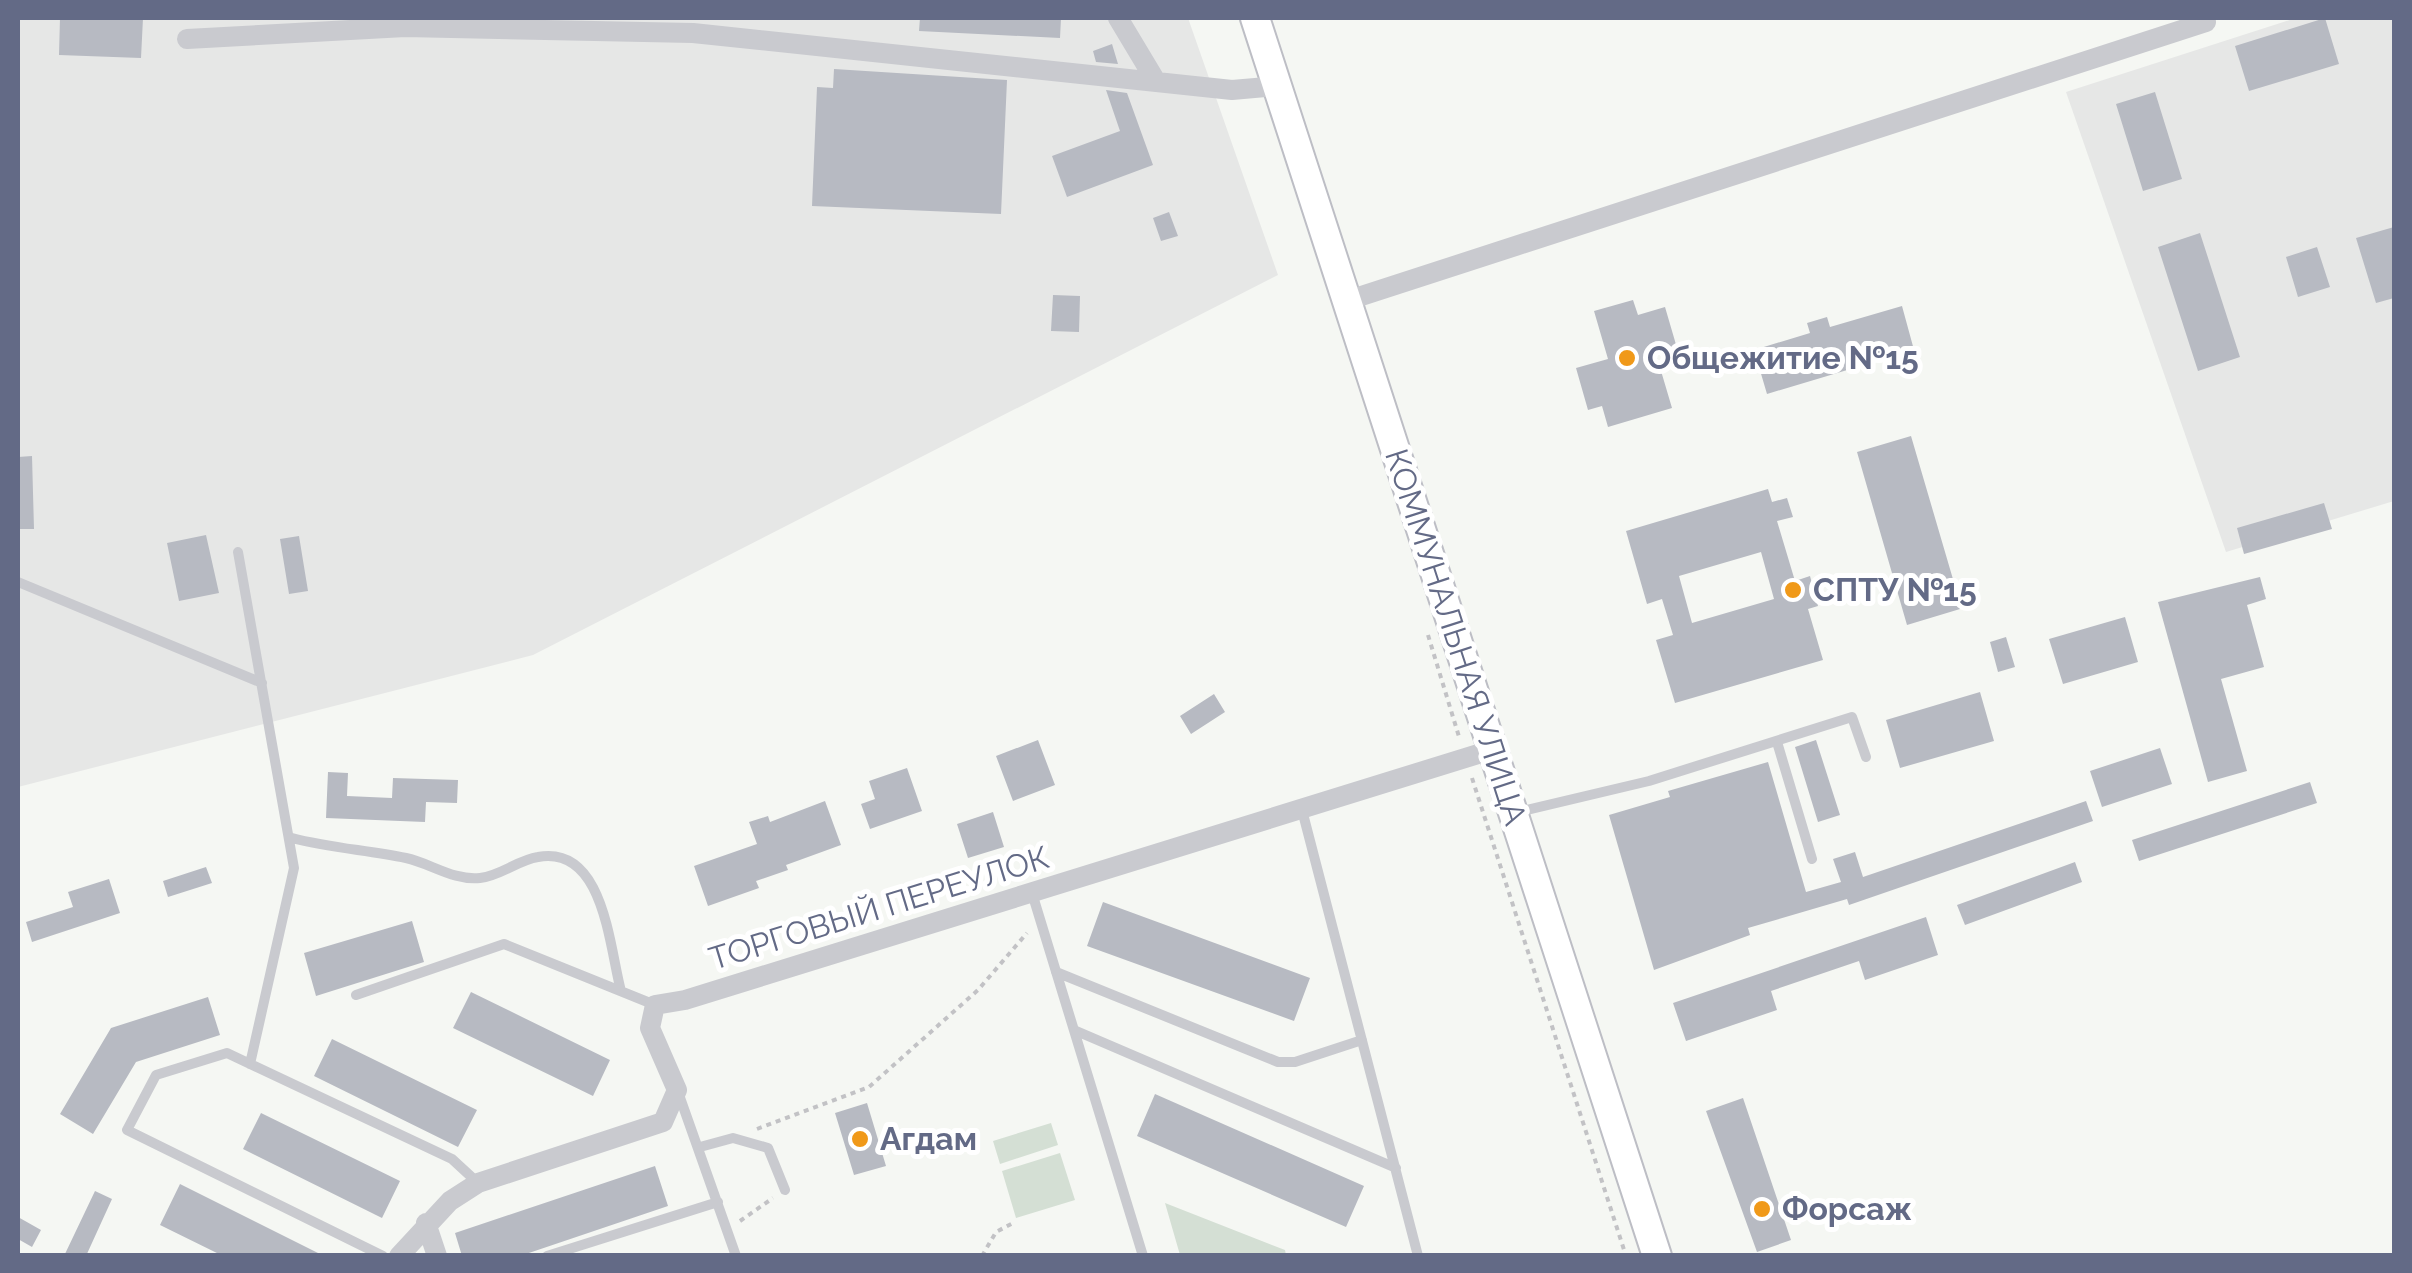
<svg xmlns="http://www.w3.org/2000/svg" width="2412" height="1273" viewBox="0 0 2412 1273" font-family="Raleway,sans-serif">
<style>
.built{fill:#e6e7e6}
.green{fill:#d4dfd4}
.building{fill:#b7bac2;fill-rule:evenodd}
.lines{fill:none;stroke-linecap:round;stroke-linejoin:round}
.secondary-casing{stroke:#bdbec5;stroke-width:32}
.path{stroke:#c2c2c5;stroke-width:4;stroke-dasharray:5 5;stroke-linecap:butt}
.lane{stroke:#c9cacf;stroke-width:10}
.street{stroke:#c9cacf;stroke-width:20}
.secondary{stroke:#fff;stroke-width:28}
.poi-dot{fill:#f09919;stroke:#fff;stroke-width:4}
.labels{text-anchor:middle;stroke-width:10;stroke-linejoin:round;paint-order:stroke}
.poi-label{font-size:32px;font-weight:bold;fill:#636a86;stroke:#fff;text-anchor:start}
.street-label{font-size:32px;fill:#636a86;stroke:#fff}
</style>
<rect width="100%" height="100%" fill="#f5f7f3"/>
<!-- built -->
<path class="built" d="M18,18H1188L1278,275L533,655L18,787Z
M2296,18H2394V501L2226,552L2066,92Z"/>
<!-- green -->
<path class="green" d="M1051,1123L1058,1145L1000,1164L993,1141Z
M1060,1153L1075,1200L1016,1218L1002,1171Z
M1165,1203L1285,1250L1286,1255H1180Z"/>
<!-- building -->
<path class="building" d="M60,18H143L141,58L59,55Z
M920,18H1061L1060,38L919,31Z
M2325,18L2339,64L2249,91L2235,46Z
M1112,44L1118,64L1096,62L1093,51Z
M834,69L1007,80L1001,214L812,206L817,87L833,88Z
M1106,90L1127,93L1153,165L1067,197L1052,156L1120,131Z
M2155,92L2182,179L2143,191L2116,104Z
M1169,212L1178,236L1161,241L1153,218Z
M2394,227V298L2376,303L2356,238Z
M2200,233L2240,357L2198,371L2158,247Z
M2317,247L2330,287L2298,297L2286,257Z
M1053,295L1080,296L1079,332L1051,331Z
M1633,300L1638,315L1665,307L1677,348L1656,354L1672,408L1608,427L1602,406L1588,410L1576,368L1608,359L1594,311Z
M1902,306L1914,350L1767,394L1754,350L1810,333L1807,323L1827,317L1830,327Z
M1911,436L1955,586L1963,583L1970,606L1907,625L1857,452Z
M32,456L34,529H18V457Z
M1768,489L1772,502L1787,498L1793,517L1777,521L1795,581L1810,576L1818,606L1808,609L1823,660L1675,703L1656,640L1673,635L1662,599L1647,604L1626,531ZM1761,552L1774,599L1692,623L1679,576Z
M2324,503L2332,529L2244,554L2237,528Z
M206,535L219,593L179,601L167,543Z
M299,536L308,591L289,594L280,539Z
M2260,577L2266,599L2247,605L2264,667L2221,679L2247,771L2208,782L2158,602Z
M2125,617L2138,662L2063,684L2049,639Z
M2006,637L2015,667L1998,672L1990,642Z
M1980,692L1994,741L1900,768L1886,720Z
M1214,694L1225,712L1191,734L1180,716Z
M1038,740L1055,785L1013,801L996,756Z
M1816,740L1840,815L1818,822L1795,747Z
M2160,748L2172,784L2102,807L2090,771Z
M1768,762L1806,892L1841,882L1833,859L1855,852L1863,877L2086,801L2093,821L1849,905L1847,899L1748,928L1750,935L1654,970L1609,815L1670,797L1668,791Z
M907,768L922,811L870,829L861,804L875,799L869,781Z
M328,772L348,773L347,796L392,798L393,778L458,780L457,803L426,802L425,822L326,818Z
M2310,782L2317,803L2139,861L2132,840Z
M825,801L841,845L786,865L788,870L756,881L759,888L708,906L694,866L757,844L749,822L768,816L770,822Z
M993,812L1004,847L968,858L957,824Z
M2075,862L2082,882L1965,925L1957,905Z
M206,867L212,883L168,897L163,881Z
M109,879L120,913L32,942L26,922L73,907L68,892Z
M1103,902L1310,978L1294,1021L1087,946Z
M1926,917L1938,955L1865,980L1859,961L1771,991L1777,1010L1686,1041L1673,1003Z
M412,921L424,962L316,996L304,953Z
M471,992L610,1060L593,1096L453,1028Z
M208,997L220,1035L136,1062L93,1134L60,1114L111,1028Z
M332,1039L477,1110L458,1147L314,1076Z
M1155,1094L1364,1186L1346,1227L1137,1136Z
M1743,1098L1791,1240L1757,1252L1706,1111Z
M867,1103L886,1166L854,1175L835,1113Z
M261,1113L400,1181L382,1218L243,1149Z
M655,1166L668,1206L520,1256H462L455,1233Z
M180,1184L324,1256H223L160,1225Z
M95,1191L112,1199L86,1256H64Z
M18,1217L41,1230L32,1247L18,1239Z"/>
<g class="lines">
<defs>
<path id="secondary" d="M1255,18L1657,1256"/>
</defs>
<!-- secondary casing -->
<use href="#secondary" class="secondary-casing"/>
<!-- path -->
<path class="path" d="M1428,635L1460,740
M1472,778L1626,1256
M757,1129L869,1087L978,990L1027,933
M740,1221L773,1198
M982,1256L996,1232L1013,1223"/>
<!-- lane -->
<path class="lane" d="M238,552L294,868L250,1064
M18,582L262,683
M1777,742L1812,859
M1302,810L1418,1256
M1514,813L1649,781L1852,717L1866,757
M292,838C330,848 367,850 406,858C430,863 454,881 480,878C500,876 518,860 538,857C604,845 609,946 621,991
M1032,893L1143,1256
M1056,972L1278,1062H1295L1362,1040
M356,995L504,944L655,1005
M1074,1030L1396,1168
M678,1092L736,1256
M700,1147L733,1138L768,1148L785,1190
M383,1256L127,1130L156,1075L227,1053L452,1159L478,1183
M547,1256L718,1202"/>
<!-- street -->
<path class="street" d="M1118,18L1154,78
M187,39L405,27L693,33L1232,90L1277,86
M1349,300L2206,22
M426,1223L437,1256
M399,1256L450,1201L478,1183L663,1122L677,1090L650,1028L655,1005L685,1000L1491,750"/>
<!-- secondary -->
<use href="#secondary" class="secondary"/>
</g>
<!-- markers -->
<g class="poi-dot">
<circle cx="1627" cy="358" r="10"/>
<circle cx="1793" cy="590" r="10"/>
<circle cx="860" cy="1139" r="10"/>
<circle cx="1762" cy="1209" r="10"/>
</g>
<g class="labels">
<!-- poi labels -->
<g class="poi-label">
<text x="1647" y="369">Общежитие №15</text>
<text x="1813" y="601">СПТУ №15</text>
<text x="880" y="1150">Агдам</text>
<text x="1782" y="1220">Форсаж</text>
</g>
<!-- street labels -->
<g class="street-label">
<text transform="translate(1456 637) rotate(72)" y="11">КОММУНАЛЬНАЯ УЛИЦА</text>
<text transform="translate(879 908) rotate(-17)" y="11">ТОРГОВЫЙ ПЕРЕУЛОК</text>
</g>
</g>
<!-- border -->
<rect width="2412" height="1273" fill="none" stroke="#636a86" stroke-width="40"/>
</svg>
